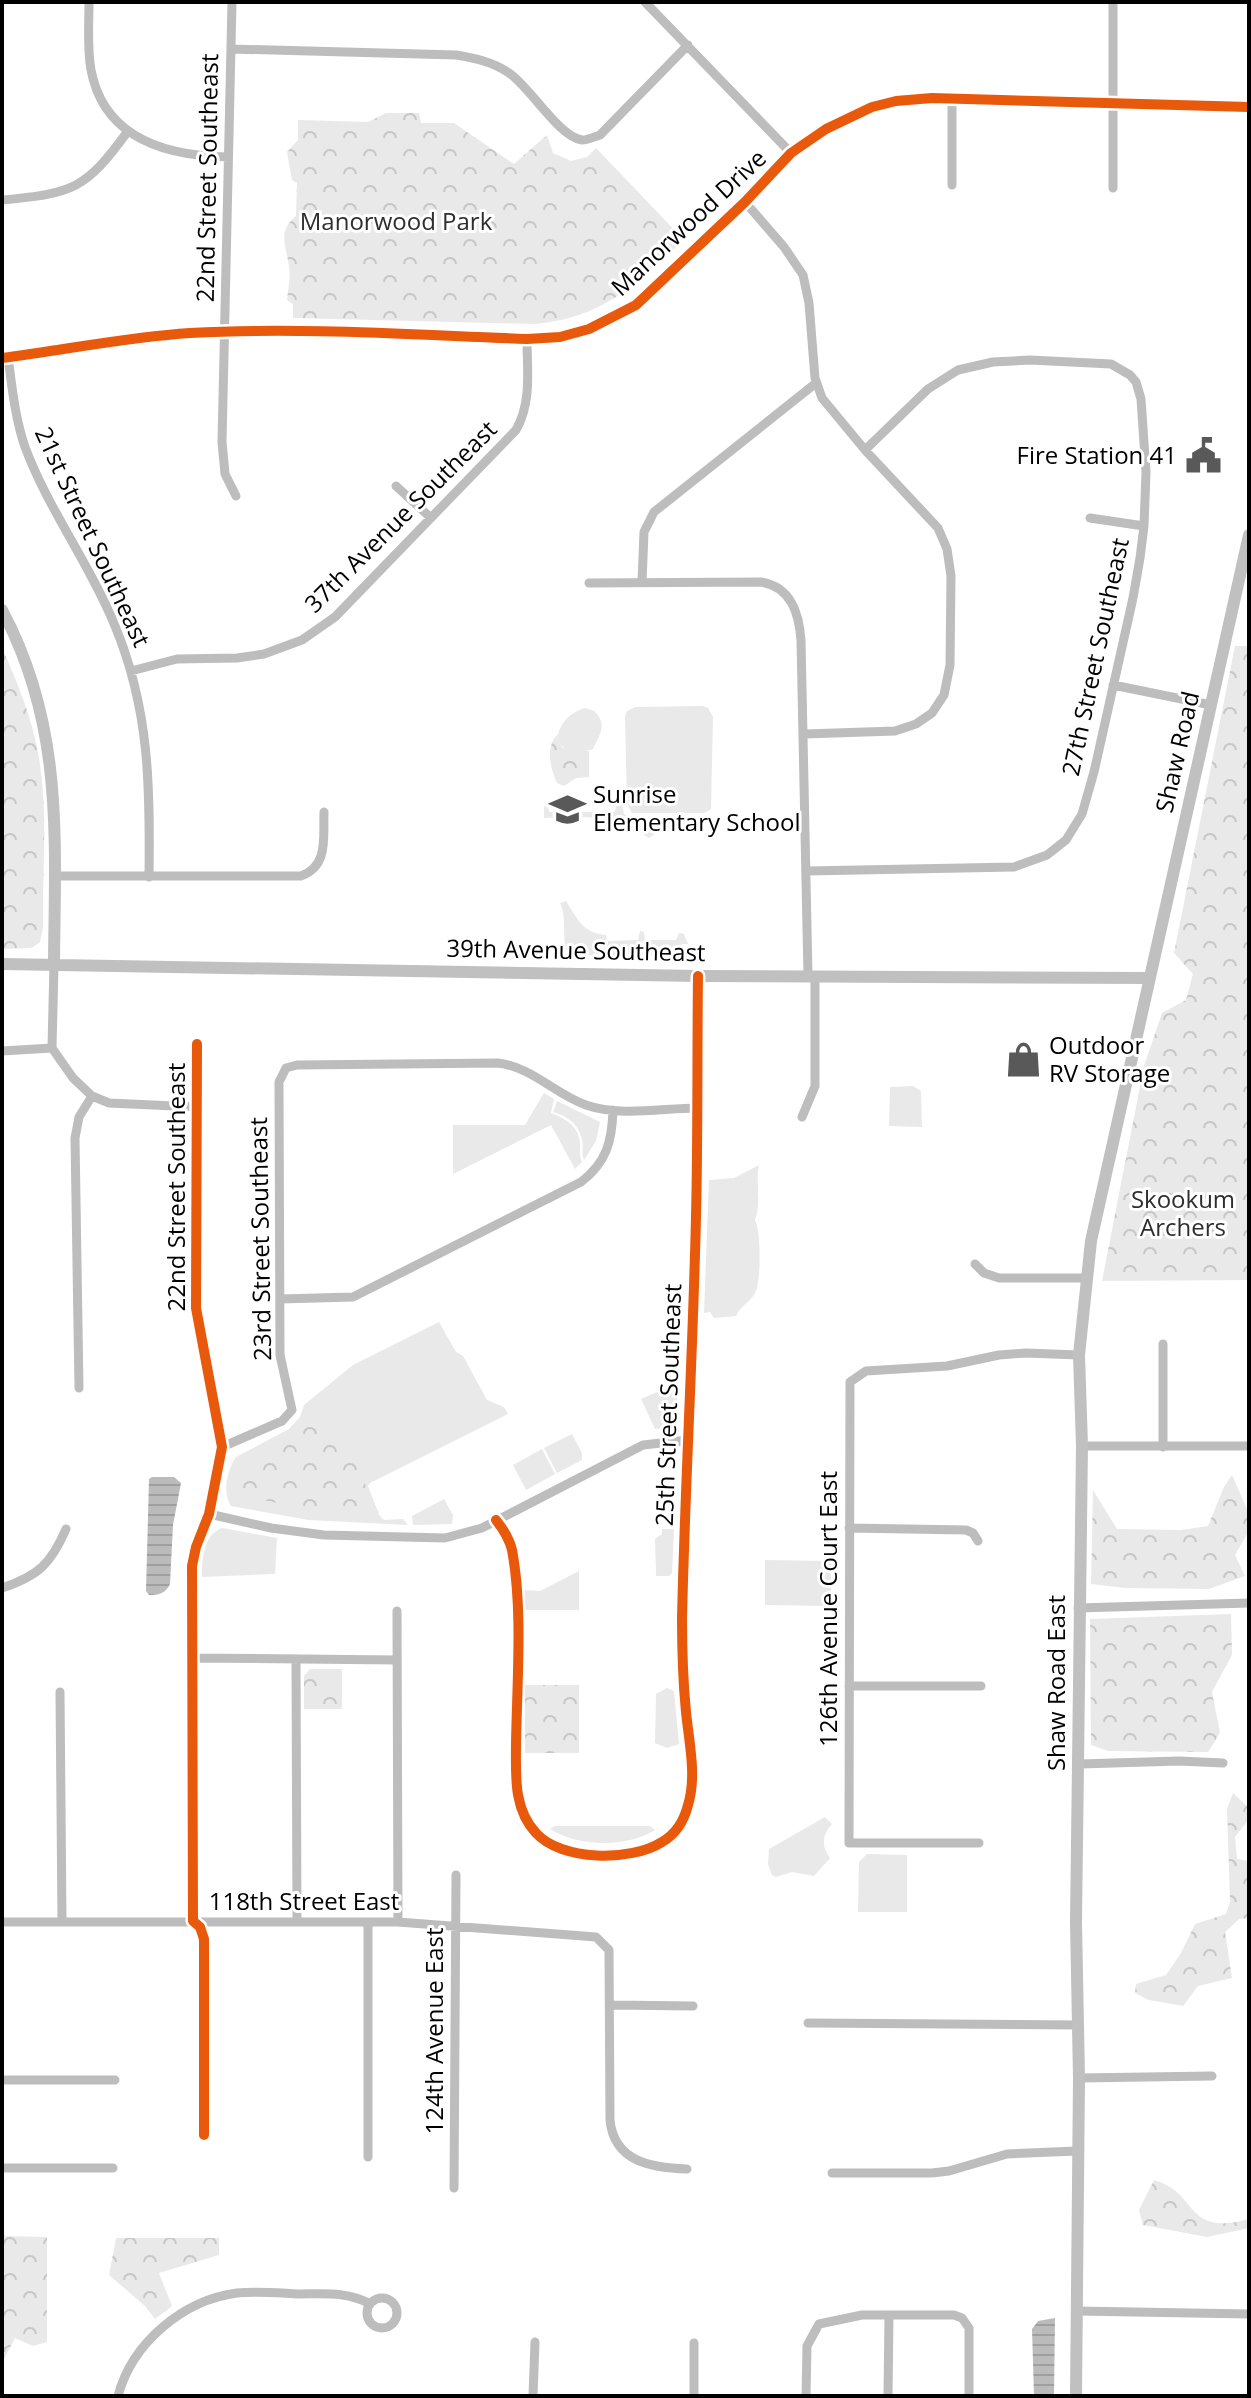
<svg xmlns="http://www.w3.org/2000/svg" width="1251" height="2398" viewBox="0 0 1251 2398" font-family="'Open Sans',sans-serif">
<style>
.green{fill:#e9e9e9}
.forest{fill:url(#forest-crowns)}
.water{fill:url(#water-rules)}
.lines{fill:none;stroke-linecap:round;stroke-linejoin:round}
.street{stroke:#bdbdbd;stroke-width:9}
.secondary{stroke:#c0c0c0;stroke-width:12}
.cycleway-casing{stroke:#fff;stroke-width:15}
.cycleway{stroke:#e8590c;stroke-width:10}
.labels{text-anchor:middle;stroke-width:6;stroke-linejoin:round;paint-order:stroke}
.street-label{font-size:24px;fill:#000;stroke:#fff}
.park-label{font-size:24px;fill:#2e2e2e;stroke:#fff}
.poi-label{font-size:24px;fill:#000;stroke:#fff;text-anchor:start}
</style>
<defs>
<pattern id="forest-crowns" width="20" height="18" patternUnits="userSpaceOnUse" patternTransform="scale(2)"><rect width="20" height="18" fill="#e9e9e9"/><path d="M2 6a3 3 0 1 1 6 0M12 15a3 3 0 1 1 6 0" fill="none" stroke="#c6c6c6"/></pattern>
<pattern id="water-rules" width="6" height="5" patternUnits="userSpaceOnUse" patternTransform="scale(2)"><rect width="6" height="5" fill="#bbb"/><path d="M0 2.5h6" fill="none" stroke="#9f9f9f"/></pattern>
</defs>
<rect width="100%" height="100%" fill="#fff"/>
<!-- green -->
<path class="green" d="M703,706L708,708L713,717L711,809L704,813H632L627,804L625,716L627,711L635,707Z
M585,708L594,711C608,724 600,734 593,749C580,753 564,753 557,740C559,723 570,713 585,708Z
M616,805H622L624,814L634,820L693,819C678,840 666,824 649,838C616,814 583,816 544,818V806H548L549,812H615Z
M566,901C578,919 582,933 606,935L607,941L638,940L640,931L644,932L645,940H676L679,933L684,934L688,944H682L671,956L569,955C560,940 568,919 560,903Z
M913,1086L921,1091L922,1127L889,1126L890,1087Z
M544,1093L554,1099L551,1113C564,1118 578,1125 580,1142C581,1151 578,1154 582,1162L575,1169L551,1125L453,1174V1125H525Z
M557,1101L600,1122L596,1141L584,1160C581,1152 584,1148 582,1140C579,1124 567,1116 553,1112Z
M759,1165C755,1184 762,1202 755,1220C761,1232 761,1278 756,1291C752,1301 741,1305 736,1316L714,1318L710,1312L704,1313L709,1180L734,1178Z
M439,1322L456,1352L463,1356L487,1400L504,1407L508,1414L370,1483L368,1486L379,1515L384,1520L403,1519L408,1525L309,1520L231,1506C222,1492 227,1470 236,1457L289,1429L300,1417L304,1405L353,1365Z
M666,1388L678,1389L676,1416L664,1428L655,1429L641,1399Z
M572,1434L582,1453V1460L557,1473L544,1448Z
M542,1449L555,1474L526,1490L513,1465Z
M444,1499L453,1515L452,1524L413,1525L412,1516Z
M222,1528L277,1538L275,1574L202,1577C202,1559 203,1535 222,1528Z
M662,1529H674L672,1573L669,1576H656L655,1539L662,1534Z
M765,1560L831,1561V1602H826V1606L765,1605Z
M579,1571V1610H524L523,1590L540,1591Z
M667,1688L674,1691L679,1744L667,1748L655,1743L656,1694Z
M825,1817L832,1824C822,1835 821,1846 830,1858L814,1876L792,1872L776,1877L772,1875L768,1864L769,1849Z
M555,1826H650L655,1830C626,1848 578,1847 550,1829Z
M867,1854L907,1855V1912H858L859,1862Z"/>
<!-- forest -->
<path class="forest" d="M386,113H419L421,123H454L514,164L547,135L553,153L571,161L587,157L596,148L684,240C636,284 603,318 535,324L293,318V304L287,300C288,289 291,277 289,266C286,246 277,231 296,216L297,183L292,180L287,152L298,140V120L368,122Z
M1235,646H1249V1280L1102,1281L1144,1066L1162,1013L1186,1000L1193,974L1174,953Z
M2,648C17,681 32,718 38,753C49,810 42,870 43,927L40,942L32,948L2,949Z
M558,734L557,740L563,748L589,751V777L576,778L564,786L557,783C550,768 545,746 558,734Z
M333,1418L379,1513L347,1512L315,1506L314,1509L238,1496L237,1494L243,1457L282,1447L294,1440L306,1427Z
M1232,1475L1249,1514V1531L1235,1555L1245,1576L1209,1589L1125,1588L1091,1584L1093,1490L1117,1529L1181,1530L1208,1526L1224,1487Z
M1231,1614L1232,1655L1212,1692L1220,1733L1208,1752L1108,1751L1091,1745L1090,1619Z
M310,1669H342V1709H304V1676Z
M525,1685H579V1753H525Z
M1233,1793L1249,1808V1819L1235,1837L1237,1859L1249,1861V1918L1239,1919L1225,1932L1232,1978L1198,1986L1183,2006L1149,2000L1135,1993L1136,1984L1166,1975L1181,1953L1195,1924L1226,1914L1230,1902L1227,1809Z
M1154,2180C1200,2193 1183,2237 1249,2219V2228L1207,2237L1143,2225L1139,2210Z
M2,2236L47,2237V2342L33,2346L15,2338L2,2363Z
M116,2238H219V2255L159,2273L172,2306L155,2319L145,2306L109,2275Z"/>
<!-- water -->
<path class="water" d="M152,1477H174L181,1483L173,1525L170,1584C166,1593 159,1595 149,1595L146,1591L149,1479Z
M1055,2318L1054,2396H1034L1032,2329L1038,2321Z"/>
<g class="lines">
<!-- street -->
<path class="street" d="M89,2C89,24 87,48 91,70C104,139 167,156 228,157
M232,2L222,442L225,474L236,496
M645,2L791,153
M231,49L456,55C475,58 493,62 509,73C530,87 559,137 582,140C588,140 594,137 600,135L688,45
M952,99V185
M1113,188V2
M2,200C74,193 85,190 128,131
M745,202L784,247L803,275L809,303L815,378L822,398L865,450L938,528L947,549L951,576L950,665L944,695L932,713L916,724L895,731L805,734
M8,357C12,387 15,418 25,447C48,509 90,564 115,626C150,710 150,788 149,877
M2,358C65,350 127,337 190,333C302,327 416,335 527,339L560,337L589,329L636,305L745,202L791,153L826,129L872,107L896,101L932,98L1249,107
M396,486L431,518
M1090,518L1144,526
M642,582L644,532L654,512L816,383
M589,583L761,582C791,587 799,613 801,640L808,976
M131,671L177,659L237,658L264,654L302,640L335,617L516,430C532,402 527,370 527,339
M1113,685L1211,705
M807,871L1014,867L1047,855L1066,840L1082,814L1094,772L1133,598L1140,558L1144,526L1146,472L1141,399L1136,382L1130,375L1111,364L1030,360L993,362L958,370L928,389L865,450
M55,876H301C329,866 323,837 324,812
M54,964L52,1048L73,1078L92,1096L109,1103L196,1107
M197,1044L196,1308L222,1447L209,1514L196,1547L192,1566L193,1921L200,1927L204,1939V2135
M2,1051L52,1048
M802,1117L815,1086V976
M975,1264L984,1273L999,1278H1086
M280,1299L353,1297L581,1182C607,1162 612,1141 613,1110
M1163,1344V1447
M79,1388L75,1138L79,1117L92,1096
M1082,1446H1249
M222,1447L282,1421L292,1410L280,1355L279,1082L286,1068L297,1065L498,1063C532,1067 555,1094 586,1105C620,1117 663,1108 697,1108
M209,1514L271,1528L324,1535L445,1538L482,1528L643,1445L688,1440
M496,1520C504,1530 509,1538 512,1550C523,1608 517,1683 516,1744C516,1774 513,1809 536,1833C561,1861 631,1862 662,1842C676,1834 684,1821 688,1805C697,1776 689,1742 686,1712C683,1681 682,1650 682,1619C685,1485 693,1351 696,1217C698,1137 697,1056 698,976
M849,1528L966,1530L973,1533L978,1541
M2,1588C38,1576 51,1564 66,1529
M1078,1608L1249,1603
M397,1611L398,1922
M193,1658L397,1660
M296,1660L297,1922
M849,1686H981
M60,1692L62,1922
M1080,1764L1179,1761L1223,1763
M979,1843H849L850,1382L866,1371L947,1366L999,1355L1026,1353L1079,1355
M2,1922H398L596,1937L609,1950L610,2120C614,2162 652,2168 687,2169
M368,1922V2157
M612,2005L693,2006
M808,2023L1078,2025
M1079,2078L1212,2076
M2,2080H115
M2,2168H113
M832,2173H932L949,2171L1007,2154L1077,2151
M454,2188L456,1875
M367 2313a15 15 0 1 1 30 0a15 15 0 1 1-30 0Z
M1077,2311L1249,2314
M694,2343V2396
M118,2396C132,2343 183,2300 237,2293C257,2291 278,2293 298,2294C322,2294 348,2291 370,2304
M533,2396L535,2342
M806,2396L807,2346L819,2324L862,2315H954L962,2318L969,2328V2396
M888,2396L889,2316"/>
<!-- secondary -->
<path class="secondary" d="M2,610C64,726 55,838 54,964
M2,964L698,976L1150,978
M1076,2396L1079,2078L1076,1922L1082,1446L1079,1355L1091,1241L1249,535"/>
<defs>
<path id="cycleway" d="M2,358C65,350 127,337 190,333C302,327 416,335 527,339L560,337L589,329L636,305L745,202L791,153L826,129L872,107L896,101L932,98L1249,107
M197,1044L196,1308L222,1447L209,1514L196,1547L192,1566L193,1921L200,1927L204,1939V2135
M496,1520C504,1530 509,1538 512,1550C523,1608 517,1683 516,1744C516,1774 513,1809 536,1833C561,1861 631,1862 662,1842C676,1834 684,1821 688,1805C697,1776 689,1742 686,1712C683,1681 682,1650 682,1619C685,1485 693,1351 696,1217C698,1137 697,1056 698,976"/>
</defs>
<!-- cycleway casing -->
<use href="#cycleway" class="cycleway-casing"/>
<!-- cycleway -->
<use href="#cycleway" class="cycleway"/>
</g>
<!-- icons -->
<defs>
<symbol id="civic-bare" viewBox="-9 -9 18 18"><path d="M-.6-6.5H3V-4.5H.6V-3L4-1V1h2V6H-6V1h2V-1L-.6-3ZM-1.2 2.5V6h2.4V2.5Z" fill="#595959" stroke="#fff" stroke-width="2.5" paint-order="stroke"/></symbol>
<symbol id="school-bare" viewBox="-9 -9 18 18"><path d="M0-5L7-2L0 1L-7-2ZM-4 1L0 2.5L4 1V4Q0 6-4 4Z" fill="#595959" stroke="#fff" stroke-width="2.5" paint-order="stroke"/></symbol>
<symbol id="shop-bare" viewBox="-9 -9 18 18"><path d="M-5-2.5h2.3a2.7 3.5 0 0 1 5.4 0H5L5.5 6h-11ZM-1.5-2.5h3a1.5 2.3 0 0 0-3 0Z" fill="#595959" stroke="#fff" stroke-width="2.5" paint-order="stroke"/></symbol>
</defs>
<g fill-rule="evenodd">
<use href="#civic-bare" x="1178" y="430" width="51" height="51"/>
<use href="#school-bare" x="542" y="784" width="51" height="51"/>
<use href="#shop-bare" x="998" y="1034" width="51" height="51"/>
</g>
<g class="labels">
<!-- street labels -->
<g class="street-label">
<text transform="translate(208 178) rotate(-89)" y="8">22nd Street Southeast</text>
<text transform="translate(689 223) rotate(-43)" y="8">Manorwood Drive</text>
<text transform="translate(401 517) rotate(-45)" y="8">37th Avenue Southeast</text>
<text transform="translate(92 537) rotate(65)" y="8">21st Street Southeast</text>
<text transform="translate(1096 657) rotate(-78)" y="8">27th Street Southeast</text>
<text transform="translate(1178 752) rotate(-77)" y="8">Shaw Road</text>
<text transform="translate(576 951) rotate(1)" y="8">39th Avenue Southeast</text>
<text transform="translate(177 1187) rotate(-90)" y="8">22nd Street Southeast</text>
<text transform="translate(261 1239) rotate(-91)" y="8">23rd Street Southeast</text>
<text transform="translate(669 1405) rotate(-88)" y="8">25th Street Southeast</text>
<text transform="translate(829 1609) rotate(-90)" y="8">126th Avenue Court East</text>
<text transform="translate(1057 1683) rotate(-90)" y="8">Shaw Road East</text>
<text x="304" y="1910">118th Street East</text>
<text transform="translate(435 2031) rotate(-90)" y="8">124th Avenue East</text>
</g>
<!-- park labels -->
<g class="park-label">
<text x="396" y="230">Manorwood Park</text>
<text x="1183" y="1208">Skookum<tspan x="1183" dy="28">Archers</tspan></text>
</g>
<!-- poi labels -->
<g class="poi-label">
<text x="1177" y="464" text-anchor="end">Fire Station 41</text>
<text x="593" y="803">Sunrise<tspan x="593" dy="28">Elementary School</tspan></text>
<text x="1049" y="1054">Outdoor<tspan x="1049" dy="28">RV Storage</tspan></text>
</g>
</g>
<!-- border -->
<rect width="1251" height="2398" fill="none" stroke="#000000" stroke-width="8"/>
</svg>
